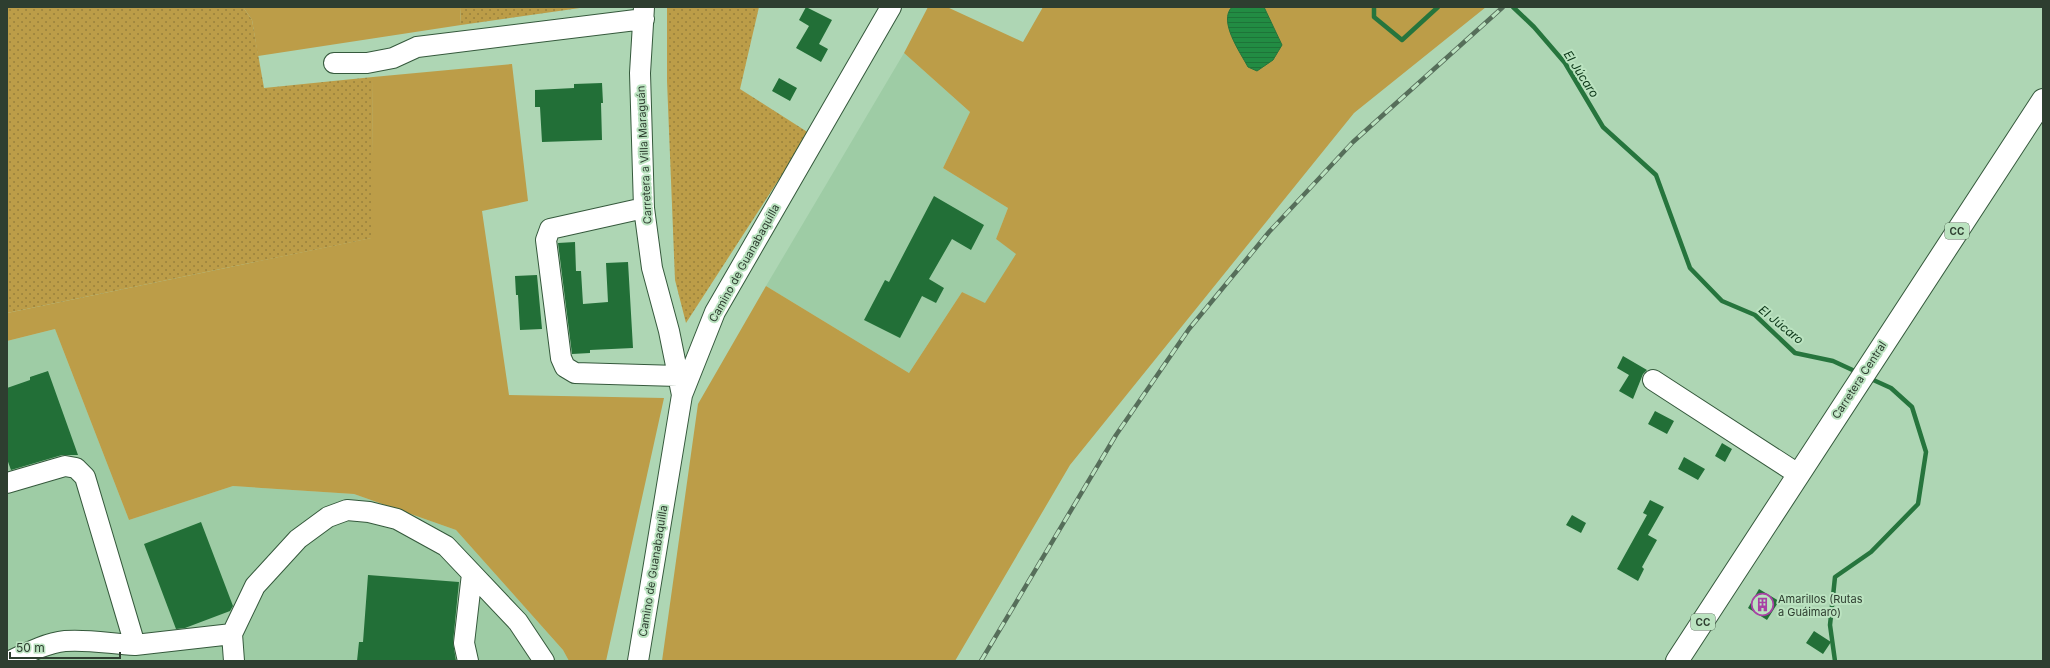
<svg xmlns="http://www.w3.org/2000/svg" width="2050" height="668" viewBox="0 0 2050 668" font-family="Inter,sans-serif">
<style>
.built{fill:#9ecca5}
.grass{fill:#bc9d48}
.garden{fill:url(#garden-dots)}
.water{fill:url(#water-rules);stroke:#26753d}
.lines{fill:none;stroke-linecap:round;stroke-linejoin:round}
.stream{stroke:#26753d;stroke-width:4.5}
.building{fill:#226f37}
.minor-casing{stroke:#35593c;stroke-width:22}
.highway-casing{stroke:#35593c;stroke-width:24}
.minor{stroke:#fff;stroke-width:20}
.highway{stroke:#fff;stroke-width:22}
.rail-casing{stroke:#566e5a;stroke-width:4.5}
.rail{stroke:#bbe3c0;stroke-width:3;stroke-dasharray:9;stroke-linecap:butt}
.labels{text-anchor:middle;stroke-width:4;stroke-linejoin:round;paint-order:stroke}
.shield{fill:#bbe3c0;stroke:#58705b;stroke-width:1}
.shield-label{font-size:10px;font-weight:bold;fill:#2e3e30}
.street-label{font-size:11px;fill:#2e3e30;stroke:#bbe3c0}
.poi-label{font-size:11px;fill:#2e3e30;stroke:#bbe3c0;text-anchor:start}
.water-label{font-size:12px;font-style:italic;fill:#0b3517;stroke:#bbe3c0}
</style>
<defs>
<pattern id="garden-dots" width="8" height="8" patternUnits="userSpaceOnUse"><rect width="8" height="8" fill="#bc9d48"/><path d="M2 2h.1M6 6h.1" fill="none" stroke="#99813c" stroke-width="1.8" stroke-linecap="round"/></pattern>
<pattern id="water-rules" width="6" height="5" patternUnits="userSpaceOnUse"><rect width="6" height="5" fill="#228c43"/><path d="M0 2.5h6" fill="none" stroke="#1e7438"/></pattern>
</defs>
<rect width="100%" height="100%" fill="#aed6b4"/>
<!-- built -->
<path class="built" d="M904,53L970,112L943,168L1008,208L996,239L1017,254L985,304L962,292L909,373L766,286Z
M55,329L129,520L233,486L354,494L456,530L563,650L569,661H7V341Z"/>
<!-- grass -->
<path class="grass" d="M243,7H460L461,25L258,56L252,20Z
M928,7H947L1023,42L1043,7H1486L1354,113L1070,465L955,661H662L698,404L766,286L909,373L962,292L985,303L1016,254L996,239L1008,208L943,168L970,112L904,53Z
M512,64L528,201L482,211L509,395L664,398L606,661H569L563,650L456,530L354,494L233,486L129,520L55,329L7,341V313L371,238L373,77Z"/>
<!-- garden -->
<path class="garden" d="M7,7H243L252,20L264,88L373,77L372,238L7,313Z
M460,7H587L461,25Z
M667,7H759L740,89L809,133L686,323L675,280L667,81Z"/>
<!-- water -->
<path class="water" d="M1232,7H1264L1282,45L1273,60L1257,71L1248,67C1240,52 1218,21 1232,7Z"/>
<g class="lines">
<!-- stream -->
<path class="stream" d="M1374,7V17L1402,40L1438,7
M1513,7L1534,27L1565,63L1603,127L1656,175L1690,268L1722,301L1755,315L1795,353L1833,361L1859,373
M1835,661L1830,625L1835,577L1871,552L1918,504L1926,452L1912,407L1891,388L1869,378"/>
</g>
<!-- building -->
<path class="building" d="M806,7L832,20L819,44L828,49L821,62L796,48L809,26L799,20Z
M779,78L797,88L790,101L772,91Z
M602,83L603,103H601L602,140L542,142L540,107H535V90L574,88V84Z
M934,196L984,225L971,250L952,239L929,279L944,288L936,303L922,296L900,338L864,320L885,280L889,282Z
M575,242L576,271H581L583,304L608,302L606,263L628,262L633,348L590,350V353L572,354L558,243Z
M537,275L542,329L520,330L518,295H516L515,276Z
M1623,356L1647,370L1643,374L1633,399L1619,391L1629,375L1617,368Z
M48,371L78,455H62L11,470L7,459V388L30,380V377Z
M1655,411L1674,421L1667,434L1648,424Z
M1722,443L1732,449L1725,462L1715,456Z
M1684,457L1705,469L1698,480L1678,469Z
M1650,500L1664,507L1648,535L1657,540L1642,567L1644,569L1638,581L1617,569L1647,515L1643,513Z
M1572,515L1586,523L1581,533L1566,525Z
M201,522L233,606L230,611L185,628L176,629L144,544Z
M368,575L459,582L453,642L456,661H357L359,642H363Z
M1759,589L1779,601L1767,620L1748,608Z
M1814,631L1831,642L1823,654L1806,643Z"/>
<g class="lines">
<defs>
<path id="minor" d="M644,7L640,73L644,208L652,268L669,331L682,395
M334,63H367L393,58L417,47L644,19
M644,208L550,229L546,240L561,358L565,367L575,373L678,376
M1653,380L1798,474
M7,483L65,466L76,468L85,477L135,645C112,644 88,639 65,641C46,643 27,653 10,661
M135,645L232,634
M234,661L232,634L255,586L298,539L328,517L347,510L369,512L397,519L446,546L518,622L544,661
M468,661L464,643L472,574
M638,661L682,395L715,312L891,7"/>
<path id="highway" d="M1677,661L2043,100"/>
</defs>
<!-- minor casing -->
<use href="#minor" class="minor-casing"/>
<!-- highway casing -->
<use href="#highway" class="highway-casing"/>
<!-- minor -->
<use href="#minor" class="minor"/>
<!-- highway -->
<use href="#highway" class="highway"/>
<defs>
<path id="rail" d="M981,661L1116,435L1189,329L1269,232L1353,142L1503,7"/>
</defs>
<!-- rail casing -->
<use href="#rail" class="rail-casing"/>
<!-- rail -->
<use href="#rail" class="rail"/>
</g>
<!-- icons -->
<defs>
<symbol id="building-ring" viewBox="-11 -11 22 22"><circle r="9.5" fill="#bbe3c0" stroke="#a841a5" stroke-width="1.5"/><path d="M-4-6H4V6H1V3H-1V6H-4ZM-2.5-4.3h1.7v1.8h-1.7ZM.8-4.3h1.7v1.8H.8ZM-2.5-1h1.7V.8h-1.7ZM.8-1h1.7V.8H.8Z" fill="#a841a5"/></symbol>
</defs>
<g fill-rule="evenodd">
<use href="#building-ring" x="1750" y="592" width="25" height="25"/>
</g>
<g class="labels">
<!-- shield labels -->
<g class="shield">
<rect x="1945" y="223" width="24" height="16" rx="3"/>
<rect x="1691" y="614" width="24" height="16" rx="3"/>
</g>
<g class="shield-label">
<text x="1957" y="235">CC</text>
<text x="1703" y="626">CC</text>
</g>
<!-- street labels -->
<g class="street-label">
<text transform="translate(644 155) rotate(-93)" y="4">Carretera a Villa Maraguán</text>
<text transform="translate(744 263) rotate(-61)" y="4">Camino de Guanabaquilla</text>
<text transform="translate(1859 380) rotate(-57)" y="4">Carretera Central</text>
<text transform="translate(653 571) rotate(-81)" y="4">Camino de Guanabaquilla</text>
</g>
<!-- poi labels -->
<g class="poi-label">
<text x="1778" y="603">Amarillos (Rutas<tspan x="1778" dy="13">a Guáimaro)</tspan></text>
</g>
<!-- water labels -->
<g class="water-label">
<text transform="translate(1581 74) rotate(57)" y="4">El Júcaro</text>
<text transform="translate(1781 325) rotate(39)" y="4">El Júcaro</text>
</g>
</g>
<!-- border -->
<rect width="2050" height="668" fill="none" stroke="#2e3e30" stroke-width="16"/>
<!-- scale -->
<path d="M10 652v6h110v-6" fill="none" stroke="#2e3e30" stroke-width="2"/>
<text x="16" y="652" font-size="12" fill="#2e3e30" stroke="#bbe3c0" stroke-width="3" paint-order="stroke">50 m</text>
</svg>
